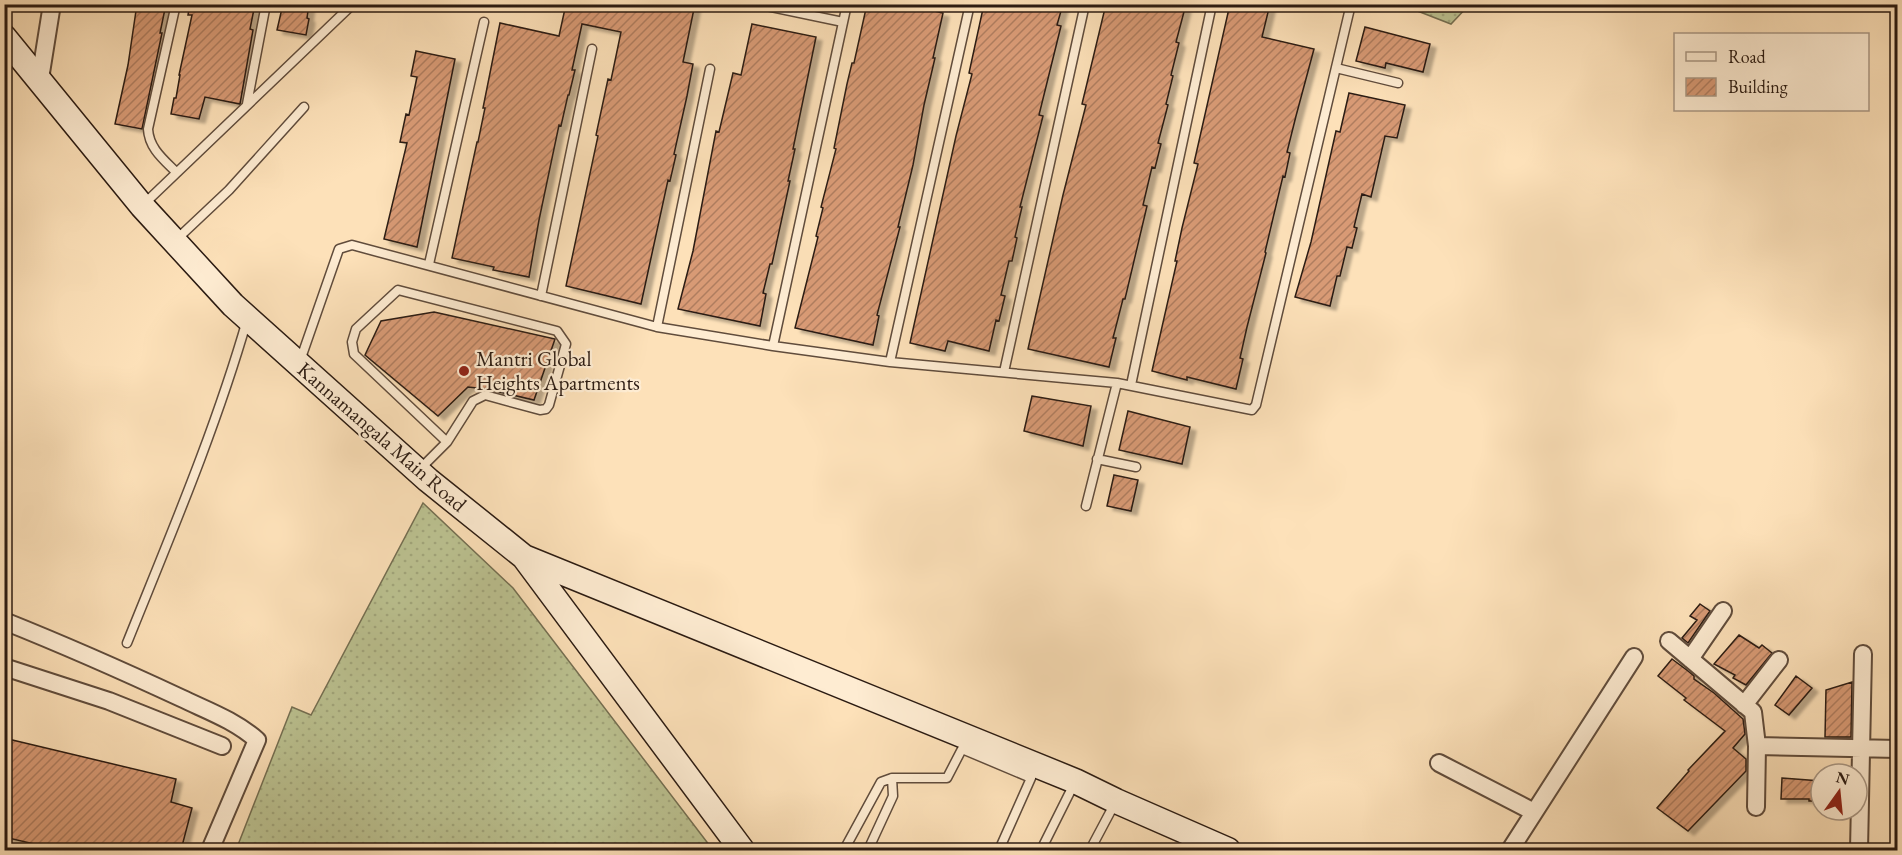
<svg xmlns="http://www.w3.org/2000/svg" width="1902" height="855" viewBox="0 0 1902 855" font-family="'EB Garamond',serif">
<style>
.grass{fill:url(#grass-dots);stroke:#746f52;stroke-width:1.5}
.building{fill:url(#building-hatch);stroke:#2b1b12;stroke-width:1.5;filter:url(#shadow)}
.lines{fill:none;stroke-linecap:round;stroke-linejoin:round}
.lane-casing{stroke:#604c3c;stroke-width:11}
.street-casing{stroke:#604c3c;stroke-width:20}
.secondary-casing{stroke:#2b1b12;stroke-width:27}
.lane{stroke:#feecd2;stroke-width:8}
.street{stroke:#feecd2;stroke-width:16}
.secondary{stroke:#feecd2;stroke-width:24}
.poi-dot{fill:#8f2418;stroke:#feecd2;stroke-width:2}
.labels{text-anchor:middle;stroke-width:4.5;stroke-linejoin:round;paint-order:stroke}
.poi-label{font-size:21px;fill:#2b1b12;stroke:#feecd2;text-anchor:start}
.street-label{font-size:21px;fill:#2b1b12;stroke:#feecd2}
</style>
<defs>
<pattern id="grass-dots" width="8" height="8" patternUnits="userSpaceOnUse" patternTransform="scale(1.5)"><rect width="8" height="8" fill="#bcc392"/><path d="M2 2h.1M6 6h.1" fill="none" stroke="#a2a77d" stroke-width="1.8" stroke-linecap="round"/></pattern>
<pattern id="building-hatch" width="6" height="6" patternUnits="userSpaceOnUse" patternTransform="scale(1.5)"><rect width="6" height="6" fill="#d89a75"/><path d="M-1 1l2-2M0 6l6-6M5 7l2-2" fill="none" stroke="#af7d5f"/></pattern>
<filter id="shadow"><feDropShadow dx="6" dy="4" stdDeviation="1.5" flood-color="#0004"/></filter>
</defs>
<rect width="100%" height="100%" fill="#fde1b9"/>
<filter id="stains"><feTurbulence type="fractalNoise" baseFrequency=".00333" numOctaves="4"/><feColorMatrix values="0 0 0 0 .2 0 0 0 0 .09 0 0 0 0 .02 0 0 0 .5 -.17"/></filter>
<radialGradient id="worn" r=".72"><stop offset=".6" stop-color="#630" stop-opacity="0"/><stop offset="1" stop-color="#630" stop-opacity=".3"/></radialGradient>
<!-- grass -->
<path class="grass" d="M1402,5H1469L1451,24Z
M423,503L513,588L713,850H236L292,707L311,715Z"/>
<!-- building -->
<path class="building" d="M137,4H166L160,33H162L142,129L115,124L128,65Z
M190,4H225L254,9L250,29L253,30L240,104L205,97L199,119L171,114L174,98H176L180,75H179L192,15H188Z
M283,4H309L307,18L309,19L306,35L277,30Z
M566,4H695L683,62L693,64L687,96L674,154L676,155L670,181L668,180L641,304L566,286L598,136L596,135L608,79L611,80L621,32L582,24L572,70H575L569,95H568L561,126L559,125L539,220L529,277L493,270L494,267L452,258L477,142H478L485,108H483L500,23L559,36Z
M867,4H904L943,13L933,58H935L924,105L913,165L898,227H900L877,315L879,316L873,345L795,328L818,237L816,236L823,208L821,207L836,149L834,148L847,84L852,63H854Z
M984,4H1063L1057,25L1061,26L1039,115L1043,116L1020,207H1022L1015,237L1017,238L1012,261H1009L1001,295L1005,296L999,321L996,320L989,351L948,341L945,351L910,343L956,136L972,74L969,73Z
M1106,4H1172L1185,8L1176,42L1179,43L1171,75L1173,76L1166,104L1168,105L1158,143L1161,144L1155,168L1152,167L1143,205L1147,206L1125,299H1123L1113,338H1116L1109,367L1028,349L1063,195L1086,105L1082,104Z
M1230,4H1270L1262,37L1314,49L1296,116L1287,152L1290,153L1285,177L1283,176L1265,252L1266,253L1247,327L1240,358L1243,359L1236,389L1187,377V380L1152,371L1177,261H1175L1182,228L1198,164L1194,163Z
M752,24L816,37L793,149H795L788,181H790L772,264H770L763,293L766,294L760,326L678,309L693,251L716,131L719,132L733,73L741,75Z
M1365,27L1430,44L1423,72L1386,63L1385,68L1356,61Z
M416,51L455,59L417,247L384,239L407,143L400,142L406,114L409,115L417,77L411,76Z
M1349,93L1405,105L1397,138L1385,136L1371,197L1362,194L1354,227L1357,228L1352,248L1347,247L1340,276H1337L1330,306L1295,297L1311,242L1336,131L1340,132Z
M434,312L555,339L534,400L487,389L468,387L438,416L365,355L381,321Z
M1032,396L1091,406L1083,446L1024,431Z
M1128,411L1190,427L1182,464L1119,450Z
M1114,475L1138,480L1131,511L1107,506Z
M1700,604L1710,611L1688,643L1682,638L1697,620L1690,616Z
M1739,635L1759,648L1762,645L1772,653L1746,685L1733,678L1735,675L1714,664Z
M1672,659L1688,671L1694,676V679L1714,693L1743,719L1745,734L1733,748L1746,759V771L1688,831L1657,808L1689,771L1688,770L1725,731L1684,700L1686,698L1658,676Z
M1796,676L1812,688L1789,715L1775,705Z
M1852,682L1851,737H1825L1826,690Z
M4,738L176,779L171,802L192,808L181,850H147L131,847L130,850H60L4,837Z
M1782,778L1821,781V801H1809V799H1781Z"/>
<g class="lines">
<defs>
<path id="lane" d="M756,4L843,22
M1336,68L1398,83
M247,104L266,4
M176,172C163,159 149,148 148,129L176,4
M143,205L353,4
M177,239L229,190L304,107
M429,264L484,22
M541,296L592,49
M657,327L710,69
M773,346L847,4
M300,361L339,249L352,245L657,327L773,346L890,362L1117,383L1252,410L1256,405L1351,4
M890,362L970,4
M1004,372L1085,4
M1131,385L1212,4
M1097,459L1136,467
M420,469L447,442L473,401L485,395L540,410L546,409L549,405L566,344L557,331L398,290L356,329L352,342L354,354L447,442
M1086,506L1117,383
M127,643C170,536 215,431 247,320
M844,850L881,782L892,778H947L962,749L1031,778L999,850
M868,850L893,796L892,778
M1041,850L1074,784
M1090,850L1115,803"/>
<path id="street" d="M40,79L52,4
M4,621C64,645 123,671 181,698C208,711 234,720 257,740L210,850
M1669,641L1753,712L1757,746L1756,807
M1690,659L1723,611
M4,667L109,701L222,746
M1744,705L1779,660
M1757,746L1898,749
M1439,763L1534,812
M1510,850L1634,657
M1859,850L1863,654"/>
<path id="secondary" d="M4,37L142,206L233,305L428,480L524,557L742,850
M524,557L1075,781L1116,801L1228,850"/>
</defs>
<!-- lane casing -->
<use href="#lane" class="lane-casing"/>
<!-- street casing -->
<use href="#street" class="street-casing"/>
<!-- secondary casing -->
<use href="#secondary" class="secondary-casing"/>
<!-- lane -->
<use href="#lane" class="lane"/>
<!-- street -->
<use href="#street" class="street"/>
<!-- secondary -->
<use href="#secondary" class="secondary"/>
</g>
<!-- markers -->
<circle class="poi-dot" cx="464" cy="371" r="6"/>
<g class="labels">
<!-- poi labels -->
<g class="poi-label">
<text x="476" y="366">Mantri Global<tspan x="476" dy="24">Heights Apartments</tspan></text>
</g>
<!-- street labels -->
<g class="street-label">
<text transform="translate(382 437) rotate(41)" y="7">Kannamangala Main Road</text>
</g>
</g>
<!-- margin -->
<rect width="1902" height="855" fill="none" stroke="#fde1b9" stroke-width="24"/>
<rect x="6" y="6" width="1890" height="843" fill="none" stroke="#2b1b12" stroke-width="3"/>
<rect x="12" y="12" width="1878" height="831" fill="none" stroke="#2b1b12" stroke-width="1.5"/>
<!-- legend -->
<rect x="1674" y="33" width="195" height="78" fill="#feecd2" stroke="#aa9885" stroke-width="1.5"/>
<rect x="1686" y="52" width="30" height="9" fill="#feecd2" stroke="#aa9885" stroke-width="1.5"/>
<text x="1728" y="63" font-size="18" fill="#2b1b12">Road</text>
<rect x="1686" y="78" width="30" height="18" fill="url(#building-hatch)" stroke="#aa9885" stroke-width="1.5"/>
<text x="1728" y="93" font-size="18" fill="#2b1b12">Building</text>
<!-- north arrow -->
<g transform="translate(1839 792) rotate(15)"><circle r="28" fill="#feecd2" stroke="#aa9885" stroke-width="1.5"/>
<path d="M0-4.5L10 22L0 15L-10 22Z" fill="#8f2418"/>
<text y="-9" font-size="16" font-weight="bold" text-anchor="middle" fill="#2b1b12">N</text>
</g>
<rect width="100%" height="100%" filter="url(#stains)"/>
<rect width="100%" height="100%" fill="url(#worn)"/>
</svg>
